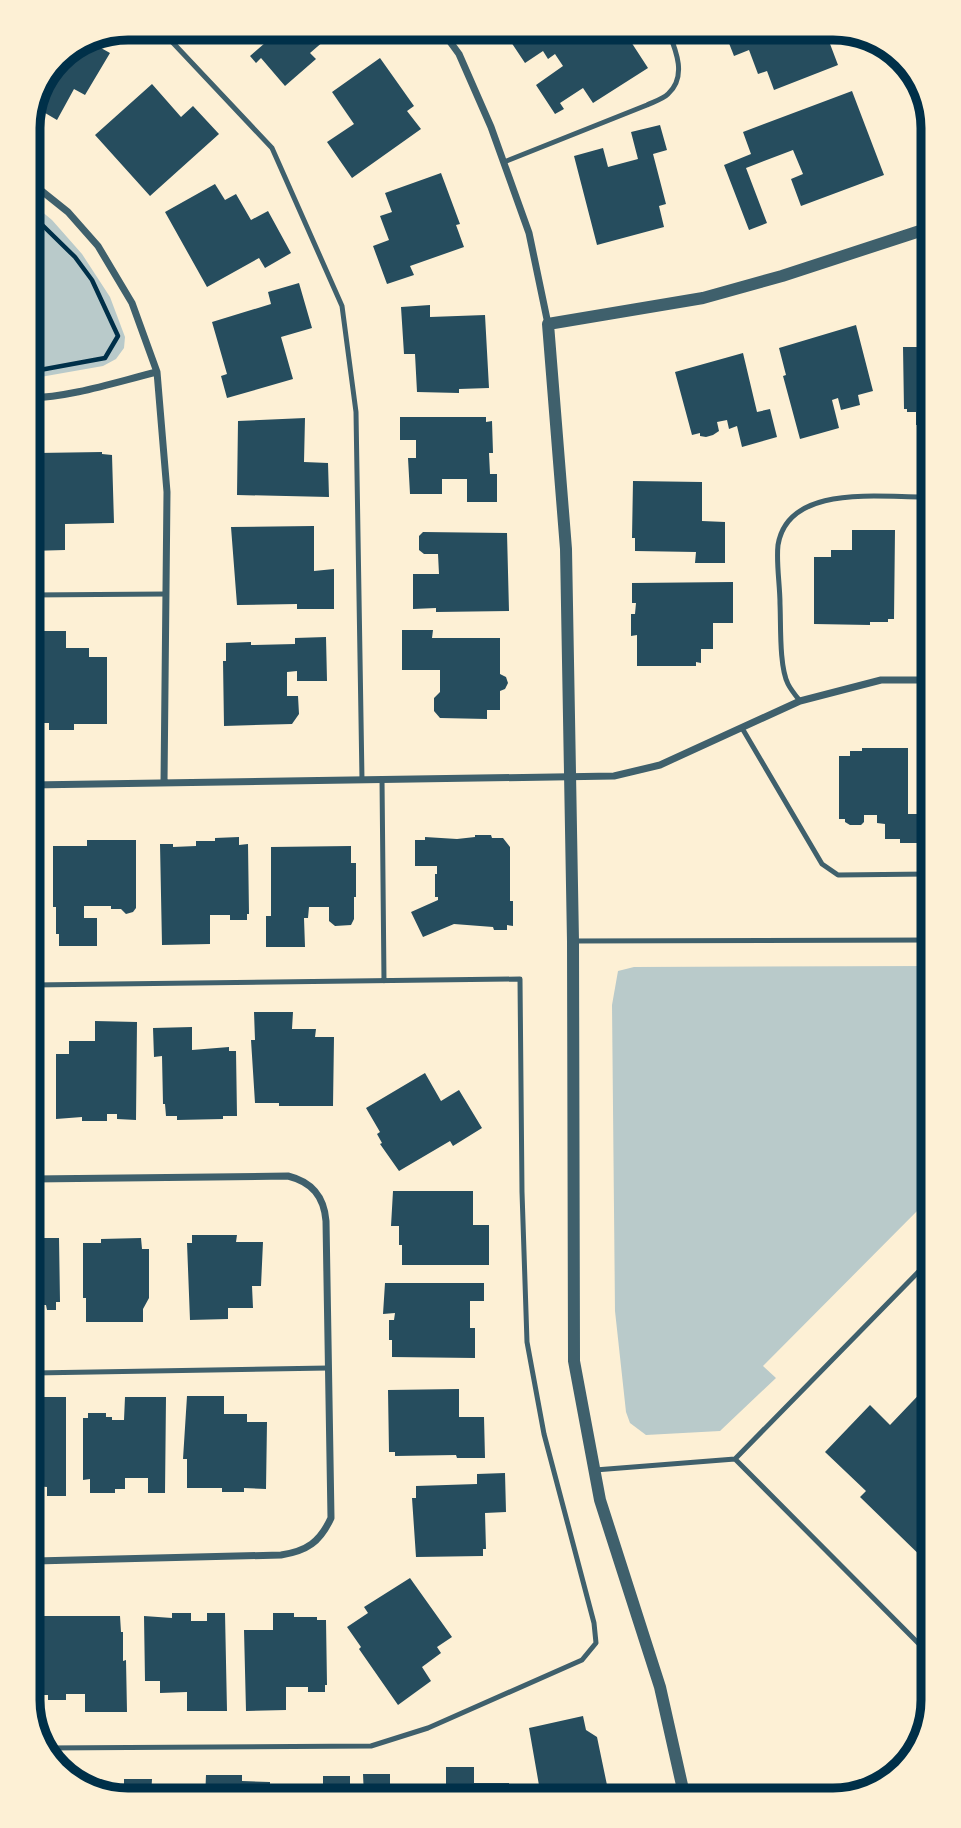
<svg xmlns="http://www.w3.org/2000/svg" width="961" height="1828" viewBox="0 0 961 1828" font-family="Barlow,sans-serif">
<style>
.green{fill:#b9caca}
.building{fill:#264d5e}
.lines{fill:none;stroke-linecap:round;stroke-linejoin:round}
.path{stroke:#003049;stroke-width:4.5}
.service{stroke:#3f606c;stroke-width:5}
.minor{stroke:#3f606c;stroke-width:7}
.tertiary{stroke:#3f606c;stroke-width:12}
.rim{fill:none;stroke:#003049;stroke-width:9}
</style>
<rect width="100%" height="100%" fill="#fdf0d5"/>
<!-- green -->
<path class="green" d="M29,201L52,220L82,254L110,297L125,337L124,348L116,359L103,366L29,379Z
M929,966L931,1197L763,1366L776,1378L720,1431L646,1435L630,1423L626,1412L615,1311L612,1005L618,971L634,967Z"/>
<!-- building -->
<path class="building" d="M267,28H339L310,53L316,59L285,86L261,58L256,63L250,56L273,36Z
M531,28H622L648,68L593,103L583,88L560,103L564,109L555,114L536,85L563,66L555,54L548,59L543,51L525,63L511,42Z
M723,28H824L838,65L774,90L767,71L758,74L749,50L734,56Z
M92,43L110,53L85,95L74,89L57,120L35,107L58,57Z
M380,58L414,106L407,111L421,129L352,178L327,142L354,124L332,92Z
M152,84L181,117L193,106L219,134L150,196L95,135Z
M852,91L884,175L801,206L791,179L803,174L793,150L746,168L767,223L749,230L724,165L751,154L743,132Z
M660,125L667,150L653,154L666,204L659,206L664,227L597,245L574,156L603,148L608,167L638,159L631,132Z
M441,173L460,224L456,225L464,247L410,266L414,275L387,284L373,246L389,240L380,216L392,212L385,193Z
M215,184L225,200L236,194L251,220L268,211L291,253L265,268L259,258L207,287L165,212Z
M299,283L312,328L281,337L293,379L227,398L221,376L227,374L212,322L271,304L268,292Z
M430,305V317L485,315L489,388L459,389V393L417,392L415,354H404L401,307Z
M856,325L873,391L858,395L860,405L841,410L838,398L832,400L839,428L800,439L783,376L786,375L779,348Z
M903,347H926L927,425H916V412H907V409H904Z
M743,353L757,412L770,409L777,437L742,447L737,426L729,429L727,420L717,422L719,431L713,435L706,437L700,436V433L692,435L675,372Z
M400,417H486V422L492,421L493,453H489L490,474H497V502H467V479H442V494H410L408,458H416V440H400Z
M305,418L304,462L328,463L329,497L237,495L238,421Z
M102,452V454L112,455L114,523L65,524V550L30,551V504H33V485H30V456H38L37,453Z
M633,481L702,482V521L725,522V563H695L696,552L635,551V538H632Z
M314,526V571L334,569V609H297V604L237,605L231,527Z
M852,530H895L894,619H888V622H870V625L814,624V557H831V550H852Z
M423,532L507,533L509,611L436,612V608L413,609V574H439L438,554H424L419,550V536Z
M927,558L928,624H924V614H919V563Z
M733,582V623H713V649H701V663L696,662V666H637V635L631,636V614H635L636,603H632V583Z
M402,630H433L432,638H500V674L506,677L508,683L505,689L500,691V710H487V719L440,718L434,711V698L440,692V670H402Z
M31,631H66V648H89V657H107V724H74V730H49V723H31Z
M326,637L327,681H297V671L287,672V696H298L299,714L292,724L224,726L223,661H226V643L251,642V645L295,644V638Z
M862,748H908V814H921V843H900V839H885V824L877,823V815H864V822L861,825H850L845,822V819H839V756H850V751H862Z
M475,835H491L492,838H503L510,847V901H513V926L507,925V930H494L493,927L454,924L423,937L411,912L438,900V897H435V874H437V866H415V840H425V837L457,839L475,837Z
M239,837V845L248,844L249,914H247V920H230V915H210V944L162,945L160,844H173V847L196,846V841H215V838Z
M87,840H136V908L133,912L126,914L121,909H111V906H84V918H97V946H59V934H56V907H53V846H87Z
M351,846V863H356V897H354V919L351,925L335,926L329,921V907H309L308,918H304L305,947H266V916H271V847Z
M254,1012H293L292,1029H316L315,1037H334L333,1106H279V1103H255L251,1040H255Z
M95,1021L137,1022L136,1120L117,1119V1114H107V1121H82V1117L56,1119V1054H69V1041H95Z
M32,1027H37L38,1111H33Z
M192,1027V1050L229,1047V1051H236L237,1116H223V1119L177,1120V1116H166L165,1104H163L162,1056L154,1057L153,1028Z
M425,1073L441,1101L459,1090L482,1128L453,1146L450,1141L399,1171L380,1144L382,1143L377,1134L380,1132L366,1108Z
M393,1191H473V1225H489V1265H402V1245H399V1226H391Z
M192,1235H237L236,1242H263L261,1286H252L253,1308H228V1319L190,1320L187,1243H192Z
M33,1238H59L60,1302H56V1310H47L46,1305H34Z
M141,1238L142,1249H149V1298L143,1309V1322H86V1298H83V1243H101V1239Z
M385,1283H484V1301H470V1328H475V1358L392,1357V1340H389V1320H394L395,1313L383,1314Z
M931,1382L932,1551V1567L860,1497L866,1491L825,1452L870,1405L890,1425Z
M459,1389V1417H484L485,1458H457L456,1455L395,1456V1452H389L388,1390Z
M187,1396H224V1414H247V1422H267L266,1489L244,1488V1492H222V1488H187V1459H183Z
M34,1397H66V1496H47V1487L35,1486Z
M125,1397H166L165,1493H148V1478H125V1489H115V1493H90V1479L83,1480V1418H88V1413H106V1417H112V1420H124Z
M505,1473L506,1512L485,1513L486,1549H483V1556L416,1557L412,1498H416V1486L477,1484V1474Z
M410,1578L452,1637L437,1647L441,1653L422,1667L431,1681L398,1705L359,1649L361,1647L347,1627L368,1613L364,1607Z
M932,1590L933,1610L922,1600Z
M172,1613H191V1621H207V1613H225L227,1711H187V1692L160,1693V1681H145L144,1616L172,1618Z
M273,1613H294V1617H317V1620H326L327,1685H325V1692H308V1687H286V1710L246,1711L244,1630H273Z
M44,1616H120L121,1632H123V1661L126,1660L127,1712H85V1694H66V1700H48V1695H44Z
M583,1716L586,1730L597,1737L607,1785L600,1786L602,1795L544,1796L543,1790L540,1791L529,1728Z
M446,1767H474V1783H509V1794H504V1796L446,1797Z
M363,1774H390V1797H364Z
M206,1775H242V1781L270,1782V1798L205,1799Z
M323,1776H350V1797L323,1798Z
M124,1779H152L151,1796H172V1791H191V1799L124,1800Z
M111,1783V1796L75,1784Z
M420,1787L426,1789V1797H406V1790Z
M294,1791H304L308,1798H288Z"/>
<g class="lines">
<!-- path -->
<path class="path" d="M29,212L75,257L92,280L118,336L105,358L29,372"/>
<!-- service -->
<path class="service" d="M159,28L272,148L342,306L356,412L362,780
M504,162L647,105C653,102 663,99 668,94C688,76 675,48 667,28
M30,595L166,594
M800,701C796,696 791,690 788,684C779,666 781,624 780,604C780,585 776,563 778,545C788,483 882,498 927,497
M742,728L822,864L838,875L929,874
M382,779L384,981
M573,941L929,940
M32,985L520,979L522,1192L527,1342L544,1434L594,1623L596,1643L582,1660L428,1728L371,1746L44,1748
M931,1259L735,1459L933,1658
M34,1373L328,1368
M595,1470L735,1459"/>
<!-- minor -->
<path class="minor" d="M440,28L459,54L491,127L529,233L548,324
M909,69L925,116
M28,180L68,212L98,246L132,303L157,372L167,492L164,783
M29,398C72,397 116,382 157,372
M31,785L614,776L660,765L800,701L881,680H928
M33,1179L288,1176C312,1182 324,1196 326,1221L331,1518C320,1542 307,1551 281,1555L35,1561"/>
<!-- tertiary -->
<path class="tertiary" d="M684,1794L660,1687L600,1500L574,1361L573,941L566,549L548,324L703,298L782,276L926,229"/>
</g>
<!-- crop -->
<path d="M0 0H961V1828H0ZM128 40H833A88 88 0 0 1 921 128V1700A88 88 0 0 1 833 1788H128A88 88 0 0 1 40 1700V128A88 88 0 0 1 128 40Z" fill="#fdf0d5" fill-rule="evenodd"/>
<path class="rim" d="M128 40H833A88 88 0 0 1 921 128V1700A88 88 0 0 1 833 1788H128A88 88 0 0 1 40 1700V128A88 88 0 0 1 128 40Z"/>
</svg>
